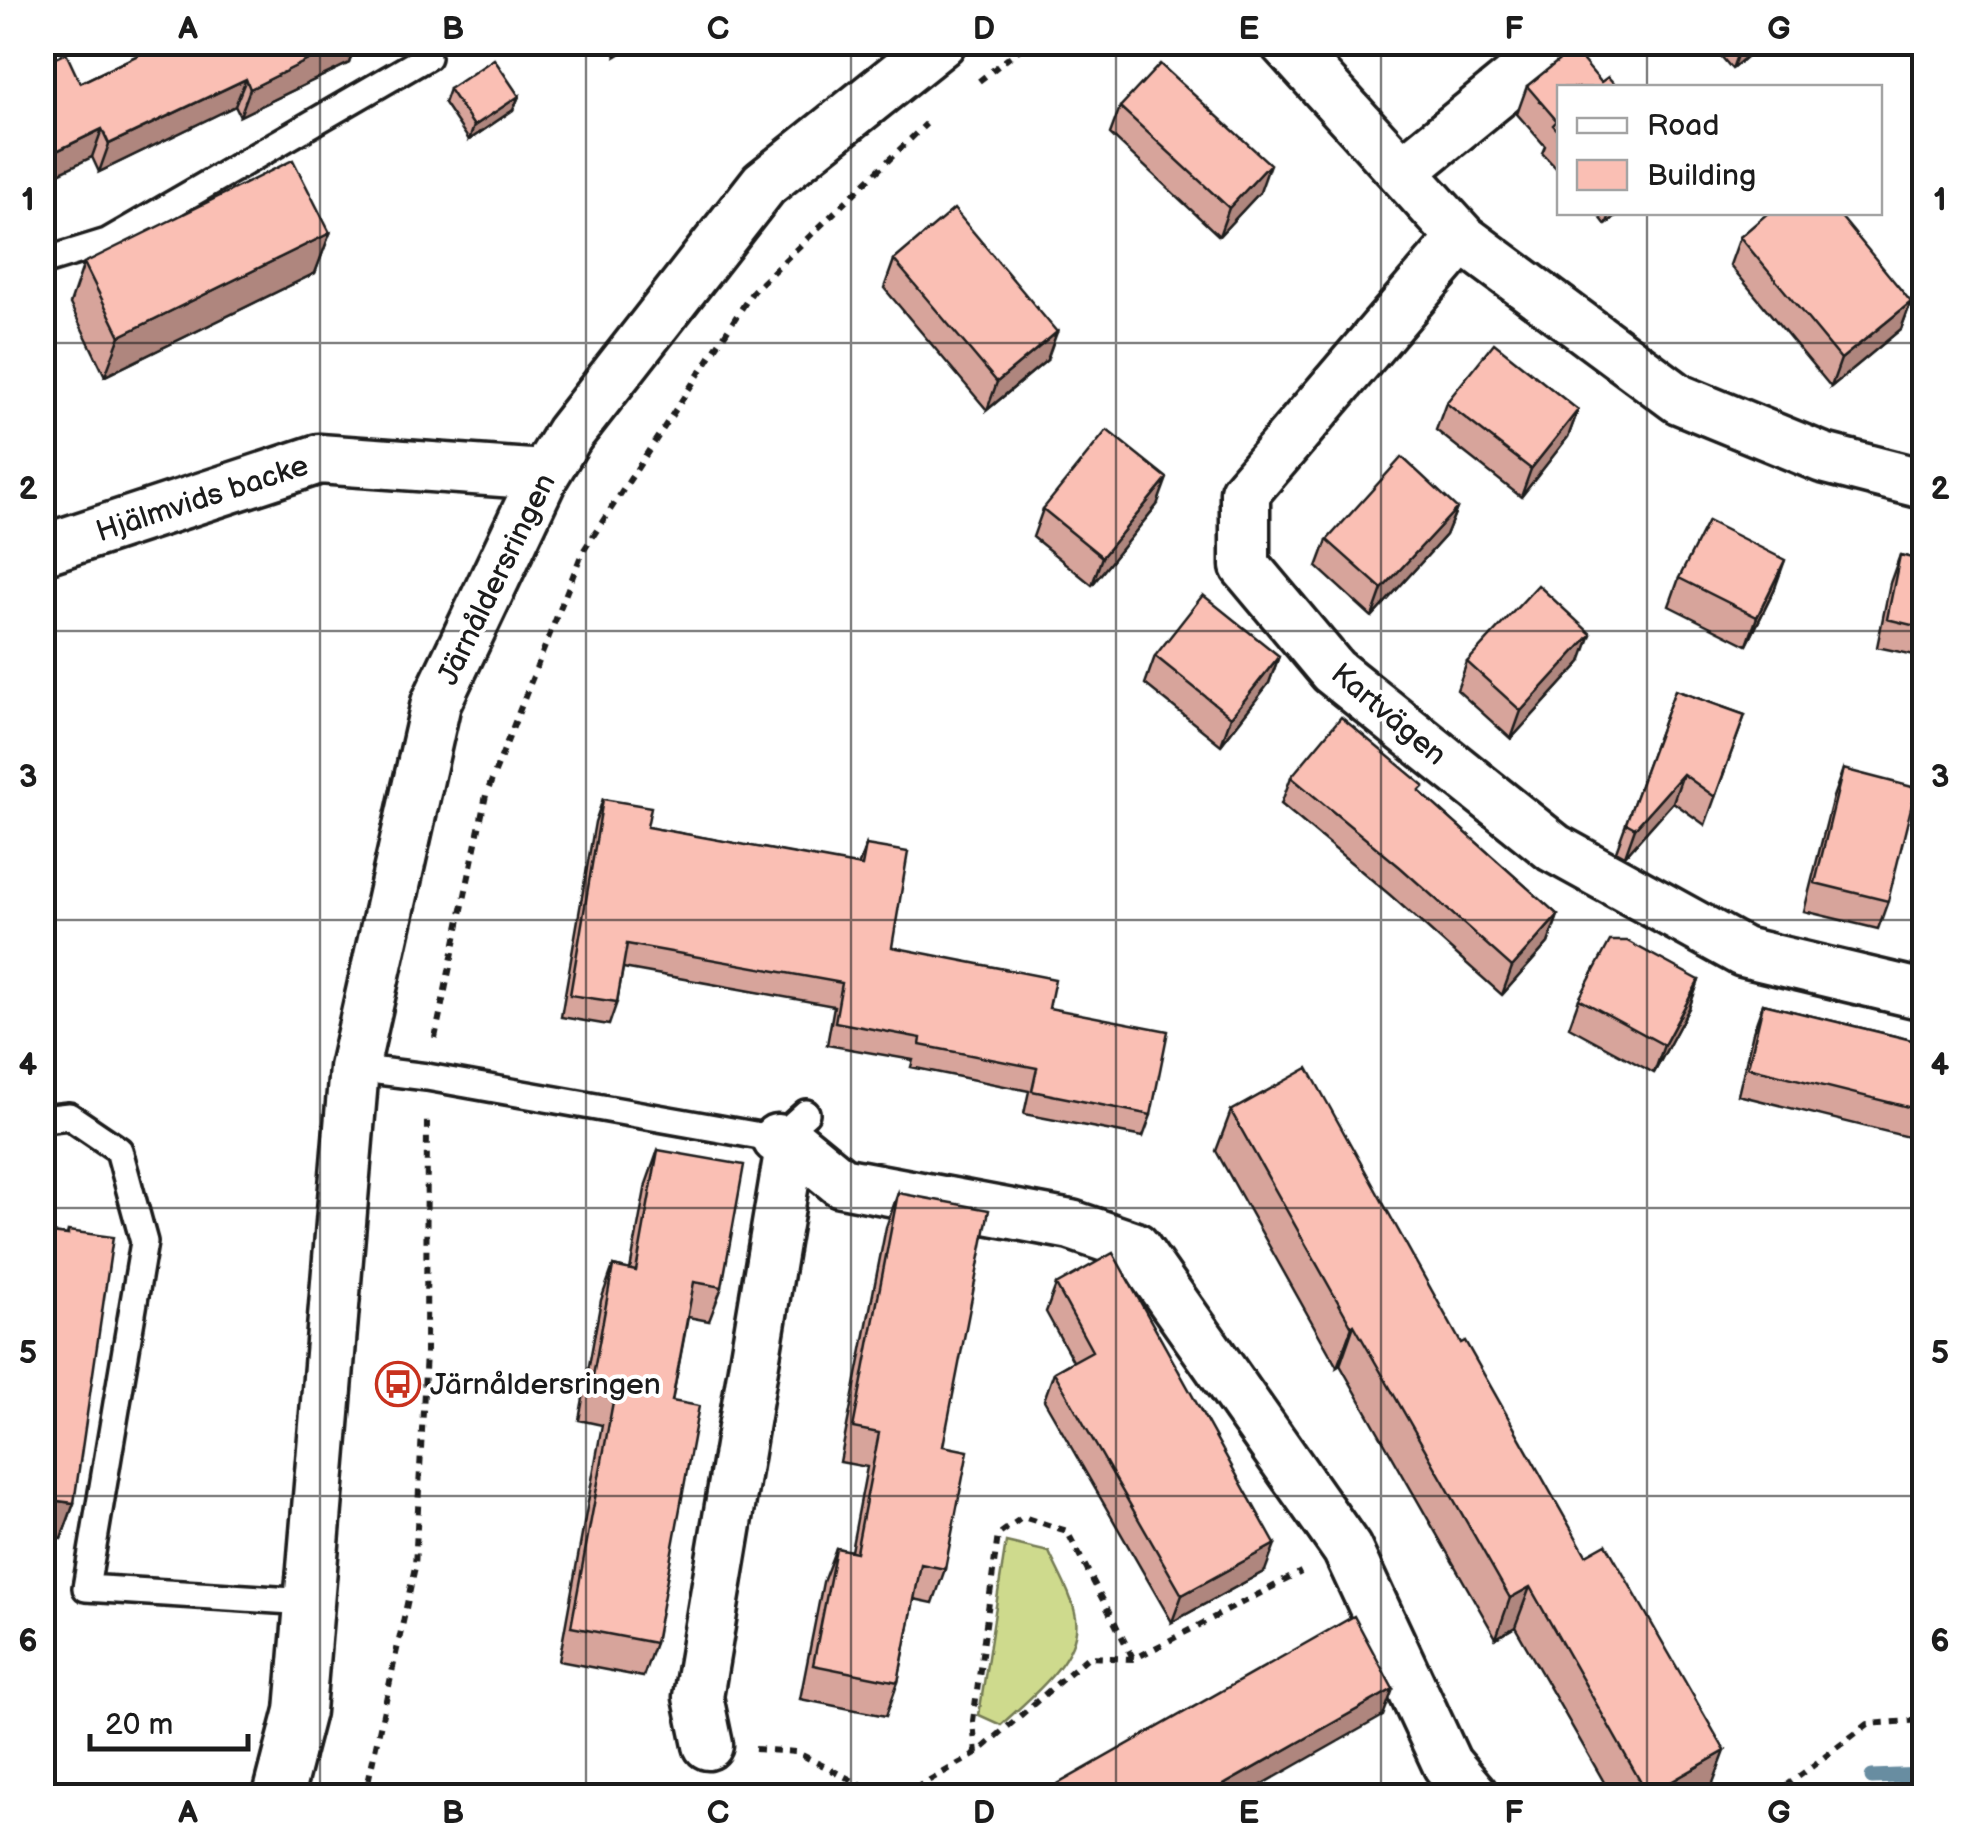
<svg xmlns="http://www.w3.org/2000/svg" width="1967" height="1839" viewBox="0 0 1967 1839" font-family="'Balsamiq Sans',sans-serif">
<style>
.green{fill:#ceda8d;stroke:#757b54;stroke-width:2.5}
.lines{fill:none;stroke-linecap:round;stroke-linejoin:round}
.stream{stroke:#678da1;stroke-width:15}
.lane-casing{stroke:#1c1c1c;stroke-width:32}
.street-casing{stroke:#1c1c1c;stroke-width:55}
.path{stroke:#1c1c1c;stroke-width:6;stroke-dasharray:8 8;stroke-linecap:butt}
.lane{stroke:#fff;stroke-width:25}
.street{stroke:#fff;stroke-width:48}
.wall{fill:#d7a49b;stroke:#1c1c1c;stroke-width:2.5}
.shaded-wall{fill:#af867e;stroke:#1c1c1c;stroke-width:2.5}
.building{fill:#fabfb4;stroke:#1c1c1c;stroke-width:2.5}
.grid{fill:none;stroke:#1c1c1c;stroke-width:2.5;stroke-opacity:0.55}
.labels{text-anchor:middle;stroke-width:8;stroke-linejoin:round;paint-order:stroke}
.street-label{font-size:30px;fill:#1c1c1c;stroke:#fff}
.poi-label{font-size:30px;fill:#1c1c1c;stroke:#fff;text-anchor:start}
.neatline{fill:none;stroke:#1c1c1c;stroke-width:4}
.grid-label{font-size:32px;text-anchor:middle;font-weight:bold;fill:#1c1c1c}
</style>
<rect width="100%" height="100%" fill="#fff"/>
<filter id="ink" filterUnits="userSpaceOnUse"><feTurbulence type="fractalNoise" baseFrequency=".01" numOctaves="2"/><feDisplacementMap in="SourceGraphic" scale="20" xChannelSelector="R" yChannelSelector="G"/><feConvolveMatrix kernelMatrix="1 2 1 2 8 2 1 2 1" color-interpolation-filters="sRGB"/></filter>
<g filter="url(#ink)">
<!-- green -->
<path class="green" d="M1006,1542L1049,1552C1058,1572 1073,1597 1076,1618C1082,1659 1027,1700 1001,1725L979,1715Z"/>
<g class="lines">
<!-- stream -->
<path class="stream" d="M1872,1777L1924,1775"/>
<defs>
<path id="lane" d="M42,262L107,242L427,57
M354,1068L427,1077L777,1139L806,1113
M42,1119L69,1116L119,1150L144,1242L86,1588L309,1602"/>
<path id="street" d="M1284,42L1462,238L1679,399L1823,458L1924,484
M1403,171L1561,42
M1462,238L1245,492V566L1333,671L1554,848L1743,952L1924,995
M42,550L319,459L544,475
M777,1139L791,1141L841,1182L1071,1225L1135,1247L1347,1549L1447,1764L1474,1796
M708,1745L698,1697L791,1141
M278,1796L300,1711L354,1068L436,703L544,475L569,434L764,184L941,42"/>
</defs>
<!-- lane casing -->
<use href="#lane" class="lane-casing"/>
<!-- street casing -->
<use href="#street" class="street-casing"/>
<!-- path -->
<path class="path" d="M979,81L1029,42
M435,1038L486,795L582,553L753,291L926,124
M755,1749L796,1752L883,1796
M976,1754L973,1721L998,1535L1023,1517L1067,1531L1133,1658
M365,1796L415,1567L426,1352L427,1115
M901,1796L976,1754L1088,1657L1134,1659L1301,1572
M1773,1796L1868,1724L1924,1720"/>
<!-- lane -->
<use href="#lane" class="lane"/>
<!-- street -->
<use href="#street" class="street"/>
</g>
<!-- wall -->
<path class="wall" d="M165,42H356L349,63L240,116L235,106L99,172L92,157L80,83Z
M608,42H639L616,56Z
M1709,42H1763L1732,69Z
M1527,86L1618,88H1560V172L1542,153L1545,146L1517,114Z
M449,89L519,96L513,110L469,140L444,103Z
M1120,107L1260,192L1219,236L1110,134Z
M1596,212H1620L1606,225Z
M330,233L315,273L105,376L70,304L84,263Z
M1740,237L1911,302L1901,329L1831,387L1730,265Z
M894,260L1047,360L987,410L884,288Z
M1446,403L1578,410L1568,437L1521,497L1436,430Z
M1157,505L1092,585L1033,537L1043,509Z
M1457,508L1446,535L1372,617L1317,567L1327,540Z
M1900,555L1924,561V657L1877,647L1890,583Z
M1679,578L1775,588L1747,645L1669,606Z
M1155,656H1279L1269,683L1221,745L1145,684Z
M1467,662H1581L1511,739L1457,690Z
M1675,690L1745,715L1705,825L1673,802L1625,856L1616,851Z
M1843,769L1888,901L1878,929L1804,911L1833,797Z
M1291,777L1421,793L1558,915L1548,943L1502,995L1390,895L1281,804Z
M603,799L647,827L858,866L866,845L892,947L1049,1008L1151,1115L1143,1137L1024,1114L1029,1091L911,1067L913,1060L827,1045L834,1006L623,968L617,1002L609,1025L561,1017L595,822Z
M1699,980L1689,1008L1654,1073L1569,1027L1579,999Z
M1763,1004L1924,1043V1141L1738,1095L1753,1032Z
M1231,1111L1710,1791L1701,1796H1612L1515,1627L1496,1638L1340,1365L1337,1367L1216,1151Z
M658,1150L722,1287L709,1321L688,1317L672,1401L655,1643L643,1677L559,1661L602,1425L579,1420L601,1300L613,1266L630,1270L646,1184Z
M898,1193L943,1446L945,1569L933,1603L914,1599L898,1682L886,1716L800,1699L823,1582L836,1548L851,1551L867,1467L840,1462L886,1227Z
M68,1231L74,1503L61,1539L42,1537V1232L67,1235Z
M1056,1285L1265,1571L1172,1622L1044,1400L1054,1372L1073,1361L1046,1312Z"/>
<!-- shaded-wall -->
<path class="shaded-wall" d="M344,42H356L349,63L240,116L250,89Z
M621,42H639L616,56Z
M1742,42H1763L1732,69Z
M246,79L235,106L99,172L109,144Z
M519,96L513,110L469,140L474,126Z
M102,129L92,157L42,181V158Z
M1270,164L1260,192L1219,236L1229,208Z
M1611,212H1620L1606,225Z
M330,233L315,273L105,376L120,336Z
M1911,302L1901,329L1831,387L1841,359Z
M1057,332L1047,360L987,410L997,382Z
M1578,410L1568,437L1521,497L1531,469Z
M1167,478L1157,505L1092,585L1102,557Z
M1457,508L1446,535L1372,617L1382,589Z
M1785,560L1775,588L1747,645L1757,617Z
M1591,634L1581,662L1511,739L1521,711Z
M1279,656L1269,683L1221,745L1231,717Z
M1683,774L1673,802L1625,856L1635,828Z
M1558,915L1548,943L1502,995L1512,967Z
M1699,980L1689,1008L1654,1073L1664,1045Z
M1354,1325L1340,1365L1337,1367L1352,1327Z
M42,1350L51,1351L42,1374Z
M42,1499L74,1503L61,1539L42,1537Z
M1275,1544L1265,1571L1172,1622L1182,1595Z
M1530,1587L1515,1627L1496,1638L1510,1598Z
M1393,1689L1383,1716L1242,1796H1204Z
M1725,1751L1710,1791L1701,1796H1648V1795Z"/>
<!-- building -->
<path class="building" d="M165,42H344L250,89L246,79L109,144L102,129L42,158V64L66,53L80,83Z
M1573,49L1601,82L1608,77L1618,88H1560V133L1553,125L1557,121L1527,86Z
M494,59L519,96L474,126L449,89Z
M1160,64L1270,164L1229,208L1120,107Z
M293,160L330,233L120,336L84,263Z
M954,209L1057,332L997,382L894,260Z
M1769,212H1837L1911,302L1841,359L1740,237Z
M1494,343L1578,410L1531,469L1446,403Z
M1107,430L1167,478L1102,557L1043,509Z
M1402,457L1457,508L1382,589L1327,540Z
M1708,521L1785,560L1757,617L1679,578Z
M1900,555L1924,561V628L1887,619Z
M1538,585L1591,634L1521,711L1467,662Z
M1203,595L1279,656L1231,717L1155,656Z
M1675,690L1745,715L1715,797L1683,774L1635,828L1626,823Z
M1341,717L1424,786L1419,791L1558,915L1512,967L1400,867L1291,777Z
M1843,769L1916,788L1888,901L1815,883Z
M603,799L651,807L647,827L862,866L866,845L908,852L892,947L1055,979L1049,1008L1168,1031L1151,1115L1032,1091L1037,1068L920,1045L921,1038L835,1022L842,983L627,944L617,1002L570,995Z
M1610,941H1627L1699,980L1664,1045L1579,999Z
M1763,1004L1924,1043V1111L1748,1067Z
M1308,1068L1461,1343L1465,1341L1586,1555L1606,1544L1725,1751L1648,1795L1530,1587L1510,1598L1354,1325L1352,1327L1231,1111Z
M658,1150L744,1165L722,1287L694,1282L672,1401L699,1406L655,1643L571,1627L615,1391L591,1387L613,1266L636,1271Z
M898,1193L989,1210L943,1446L968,1451L945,1569L921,1564L898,1682L813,1665L836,1548L856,1552L879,1433L853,1428Z
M68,1231L113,1237L74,1503L42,1499V1408L51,1351L42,1350V1232L68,1235Z
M1113,1253L1275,1544L1182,1595L1054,1372L1092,1351L1056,1285Z
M1354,1616L1393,1689L1204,1796H1041L1040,1794Z"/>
</g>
<!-- grid -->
<path class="grid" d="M320,42V1796M586,42V1796M851,42V1796M1116,42V1796M1381,42V1796M1647,42V88M1647,212V1796M42,343H1924M42,631H1924M42,920H1924M42,1208H1924M42,1496H1924"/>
<!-- icons -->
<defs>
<symbol id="bus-ring" viewBox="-11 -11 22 22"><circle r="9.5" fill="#fff" stroke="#c8321e" stroke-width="1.5"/><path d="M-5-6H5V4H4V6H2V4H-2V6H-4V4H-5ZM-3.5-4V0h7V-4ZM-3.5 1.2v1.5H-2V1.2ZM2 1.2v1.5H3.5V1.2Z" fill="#c8321e"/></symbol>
</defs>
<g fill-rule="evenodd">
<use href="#bus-ring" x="373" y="1359" width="50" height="50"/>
</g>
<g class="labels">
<!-- street labels -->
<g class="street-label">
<text transform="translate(202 498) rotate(-18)" y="10">Hjälmvids backe</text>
<text transform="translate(496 579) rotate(-64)" y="10">Järnåldersringen</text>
<text transform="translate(1389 714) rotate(40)" y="10">Kartvägen</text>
</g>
<!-- poi labels -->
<g class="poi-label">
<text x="430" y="1394">Järnåldersringen</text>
</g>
</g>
<!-- margin -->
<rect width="1967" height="1839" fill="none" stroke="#fff" stroke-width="110"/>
<!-- legend -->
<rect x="1557" y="85" width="325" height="130" fill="#ffffff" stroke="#a4a4a4" stroke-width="2.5"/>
<rect x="1577" y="118" width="50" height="15" fill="#ffffff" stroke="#a4a4a4" stroke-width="2.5"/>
<text x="1647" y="135" font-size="30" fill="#1c1c1c">Road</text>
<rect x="1577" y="160" width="50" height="30" fill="#fabfb4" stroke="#a4a4a4" stroke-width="2.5"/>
<text x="1647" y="185" font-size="30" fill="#1c1c1c">Building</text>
<!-- scale -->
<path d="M90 1734v15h158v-15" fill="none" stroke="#1c1c1c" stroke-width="5"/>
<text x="105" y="1734" font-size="30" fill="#1c1c1c" stroke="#ffffff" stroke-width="8" paint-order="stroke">20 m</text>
<rect x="55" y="55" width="1857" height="1729" class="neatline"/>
<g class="grid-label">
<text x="188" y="39">A</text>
<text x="453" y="39">B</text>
<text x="718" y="39">C</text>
<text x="984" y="39">D</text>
<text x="1249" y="39">E</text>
<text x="1514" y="39">F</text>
<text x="1779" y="39">G</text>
<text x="28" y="210">1</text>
<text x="1940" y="210">1</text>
<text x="28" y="499">2</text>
<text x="1940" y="499">2</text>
<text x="28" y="787">3</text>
<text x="1940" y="787">3</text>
<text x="28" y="1075">4</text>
<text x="1940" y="1075">4</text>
<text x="28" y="1363">5</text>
<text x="1940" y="1363">5</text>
<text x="28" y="1651">6</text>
<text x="1940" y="1651">6</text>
<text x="188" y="1823">A</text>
<text x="453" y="1823">B</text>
<text x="718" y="1823">C</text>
<text x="984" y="1823">D</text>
<text x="1249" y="1823">E</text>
<text x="1514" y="1823">F</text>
<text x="1779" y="1823">G</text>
</g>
</svg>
